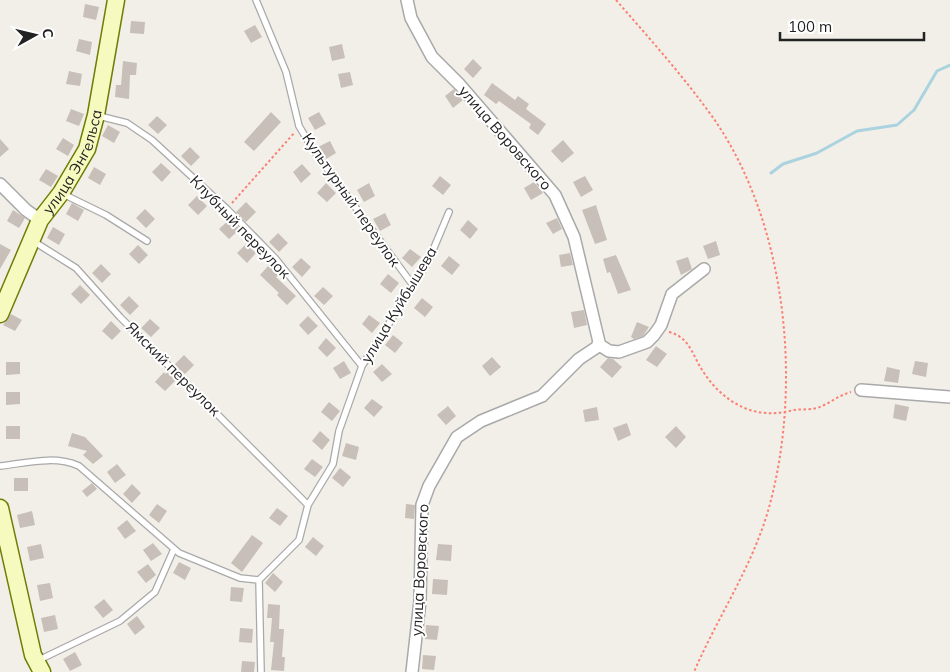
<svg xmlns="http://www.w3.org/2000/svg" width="950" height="672" viewBox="0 0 950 672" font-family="Mulish,sans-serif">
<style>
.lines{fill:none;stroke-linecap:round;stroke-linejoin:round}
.stream{stroke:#aad3df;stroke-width:3}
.building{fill:#c7bfb8}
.lane-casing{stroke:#a9a9a9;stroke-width:8}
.street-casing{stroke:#a9a9a9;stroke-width:14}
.secondary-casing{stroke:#707d05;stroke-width:19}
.path{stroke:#fa8072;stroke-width:2;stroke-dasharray:2.5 2.5;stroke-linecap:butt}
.lane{stroke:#fff;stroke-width:5.5}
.street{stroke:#fff;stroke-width:11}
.secondary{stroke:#f7fabf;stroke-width:16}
.labels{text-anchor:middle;stroke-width:4;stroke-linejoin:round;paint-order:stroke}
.street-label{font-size:15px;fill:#222;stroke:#fff}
</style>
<rect width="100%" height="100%" fill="#f2efe9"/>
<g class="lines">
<!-- stream -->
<path class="stream" d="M771,173L783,164L817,153L857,131L897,125L914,110L937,71L950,65"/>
</g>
<!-- building -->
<path class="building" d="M85,4L99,7L96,20L83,17Z
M131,21L145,22L144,34L130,33Z
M255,25L262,37L251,43L244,31Z
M79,39L92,42L90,55L76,51Z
M342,44L345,58L332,61L329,47Z
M473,59L482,68L473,78L464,69Z
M123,61L137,63L136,75H130L129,99L115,97L116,85H121Z
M69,71L82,74L80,86L66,84Z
M350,72L353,85L341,88L338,74Z
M492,83L515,100L518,96L529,104L526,109L546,124L538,135L529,128L531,124L499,101L496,104L484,95Z
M454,89L463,100L453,108L445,96Z
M71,109L84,114L79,126L66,121Z
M271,112L281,122L254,151L244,142Z
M319,112L326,124L315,130L308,118Z
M157,116L167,125L158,134L148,125Z
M108,125L120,132L114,143L102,136Z
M63,138L74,145L68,156L56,149Z
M0,139L9,149L0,157Z
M563,140L574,153L562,163L551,151Z
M330,141L336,153L326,159L318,147Z
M190,147L200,157L191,166L181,156Z
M161,163L171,172L162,182L152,172Z
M302,164L311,174L301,183L293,172Z
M94,167L106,174L100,185L88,178Z
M46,169L58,176L51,187L39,180Z
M440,176L451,185L443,195L432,186Z
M585,176L593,190L581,197L573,182Z
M534,182L543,193L531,200L524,188Z
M326,183L336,193L327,202L317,193Z
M369,183L375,196L364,202L357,190Z
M197,196L207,206L198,215L188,205Z
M246,202L256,212L246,222L236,212Z
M72,203L84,210L78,221L66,214Z
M596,205L607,240L595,244L582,210Z
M145,209L155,219L146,228L136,218Z
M13,210L25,218L19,228L7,221Z
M385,213L391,225L380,231L373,219Z
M557,218L562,229L553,234L546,223Z
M230,219L240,229L229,239L219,229Z
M468,220L478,229L470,239L460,230Z
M53,227L65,234L59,245L47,238Z
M278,233L288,243L279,252L269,242Z
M716,241L720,255L708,259L703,246Z
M0,244L11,250L0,269Z
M246,244L256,253L247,263L237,253Z
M138,245L148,255L139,264L129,254Z
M410,249L421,257L412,267L402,258Z
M570,253L573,265L561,267L559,255Z
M616,255L631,290L618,294L610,272L607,273L603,259Z
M449,256L460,265L452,275L441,266Z
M688,257L692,269L681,275L676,261Z
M301,258L311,267L302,277L292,267Z
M101,264L111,274L102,283L92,273Z
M269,265L279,275L276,277L296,296L287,305L277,295L279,293L260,275Z
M388,274L399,283L391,293L380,284Z
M80,285L90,295L81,304L71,294Z
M323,287L333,296L324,305L314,296Z
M129,296L139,306L130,315L120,305Z
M422,298L433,307L425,317L414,308Z
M584,310L587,325L574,328L571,312Z
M11,314L22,320L15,331L3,325Z
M369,315L380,323L372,333L362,324Z
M308,316L318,326L308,335L299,325Z
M150,319L160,328L151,337L141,328Z
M111,321L121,331L112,340L102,331Z
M637,322L649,327L643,336L634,339L631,337Z
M393,335L403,343L395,353L385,345Z
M326,338L336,348L327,357L318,348Z
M656,346L667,354L657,367L646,360Z
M184,355L194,365L185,374L174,365Z
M492,357L501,367L490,376L482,366Z
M608,358L613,359L622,367L612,378L600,367Z
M344,361L351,373L340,379L333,368Z
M915,361L928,363L926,377L912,374Z
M6,362H20V374L6,375Z
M382,364L392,374L382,382L373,372Z
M887,367L900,370L898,383L884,381Z
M164,372L165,374L168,372L176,380L165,391L155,382Z
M6,392H20V404L6,405Z
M372,399L383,407L374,417L364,408Z
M329,402L340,411L332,421L321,412Z
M895,404L909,407L906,421L893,418Z
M448,406L456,416L446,425L437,415Z
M597,407L599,420L585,422L583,410Z
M627,423L631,435L618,441L613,428Z
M6,426H20V439H6Z
M676,426L686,437L676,448L665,437Z
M320,431L330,440L322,450L312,441Z
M72,433L85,437L103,456L93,464L83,455L87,451L68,446Z
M346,443L359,447L356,460L342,456Z
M312,459L323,467L315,477L304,469Z
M117,464L126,475L115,483L107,472Z
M340,468L351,477L343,487L332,478Z
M14,478H28V491H14Z
M92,483L97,489L87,497L82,491Z
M132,484L141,493L132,503L123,494Z
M157,504L167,511L159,523L149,515Z
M406,504L415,505L414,519L405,518Z
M277,508L288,516L280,526L269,518Z
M32,511L35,525L20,528L17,515Z
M127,520L136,531L125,539L117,528Z
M252,535L263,543L242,572L231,563Z
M313,537L324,546L316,556L305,547Z
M153,543L162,554L151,561L143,550Z
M41,544L44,558L30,561L27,547Z
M438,544L452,545L451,561L436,560Z
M179,562L191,568L185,580L173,573Z
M148,564L156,575L146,583L137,572Z
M273,573L283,582L275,592L265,583Z
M433,579L448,580L447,595L432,594Z
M50,583L53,598L40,601L37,585Z
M231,587L244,588L242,602L230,601Z
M104,599L113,610L103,618L94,607Z
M268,604L280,605L279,629H284L282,657H285L284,671L271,670L274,642H270L272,618H267Z
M55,615L58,629L44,632L41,618Z
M137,616L145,627L135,635L127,624Z
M426,625L439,626L437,640L425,639Z
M240,628L253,629L252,643L239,642Z
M75,652L82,665L70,671L63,659Z
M423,655L436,656L434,670L422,669Z
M242,661L255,662L254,672H241Z"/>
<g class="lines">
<defs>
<path id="lane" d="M256,0L286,72L299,126L314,151L412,284
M99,116L127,123L152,140L227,209L275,258L362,366
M63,194L106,215L147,241
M33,241L76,268L120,317L308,505
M0,466C27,463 54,455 79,466L179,553L240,578L259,580
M39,660L120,621L155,592L174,549
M261,672L259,580L299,540L308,505L333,464L339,431L362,366L428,262L449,212"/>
<path id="street" d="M407,0L411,18L432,57L460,85L555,195L574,237L599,342L597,347L579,359L542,396L481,421L457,437L429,486L422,505L420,601L412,672
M0,184L26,210L40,220
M598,344L609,351L619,352L647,342L654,335L661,325L672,294L704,269
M861,390L950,397"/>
<g id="secondary">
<path id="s1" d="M0,314L40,220L61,193L87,149L96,115L116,0"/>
<path d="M0,508L33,655L42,672"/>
</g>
</defs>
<!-- lane casing -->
<use href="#lane" class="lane-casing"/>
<!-- street casing -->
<use href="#street" class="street-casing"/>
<!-- secondary casing -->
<use href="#secondary" class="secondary-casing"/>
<!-- path -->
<path class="path" d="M616,0C650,39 684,77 714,119C788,226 803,389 768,511C751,569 717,618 694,672
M232,203L295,132
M669,332C685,336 690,347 697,361C710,387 736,412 767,413C776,414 785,412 794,410C801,409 809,410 817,408C829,404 839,395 851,392"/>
<!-- lane -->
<use href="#lane" class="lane"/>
<!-- street -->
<use href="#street" class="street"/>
<!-- secondary -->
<use href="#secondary" class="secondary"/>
</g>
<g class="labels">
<!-- street labels -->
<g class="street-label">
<text transform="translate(505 138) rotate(49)" y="5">улица Воровского</text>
<text dy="5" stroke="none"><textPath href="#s1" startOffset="170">улица Энгельса</textPath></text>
<text transform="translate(351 200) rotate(55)" y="5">Культурный переулок</text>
<text transform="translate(240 227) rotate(46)" y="5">Клубный переулок</text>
<text transform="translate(399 305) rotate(-59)" y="5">улица Куйбышева</text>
<text transform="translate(173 369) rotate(45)" y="5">Ямский переулок</text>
<text transform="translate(420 570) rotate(-87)" y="5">улица Воровского</text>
</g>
</g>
<!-- north arrow -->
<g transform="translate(35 35) rotate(82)" stroke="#ffffff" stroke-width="4" paint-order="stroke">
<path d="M0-4L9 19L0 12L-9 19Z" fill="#222222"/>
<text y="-8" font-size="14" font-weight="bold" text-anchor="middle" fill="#222222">С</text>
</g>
<!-- scale -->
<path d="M780 32v8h144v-8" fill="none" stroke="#222222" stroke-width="2.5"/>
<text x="788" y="32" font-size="15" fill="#222222" stroke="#ffffff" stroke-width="4" paint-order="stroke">100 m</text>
</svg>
